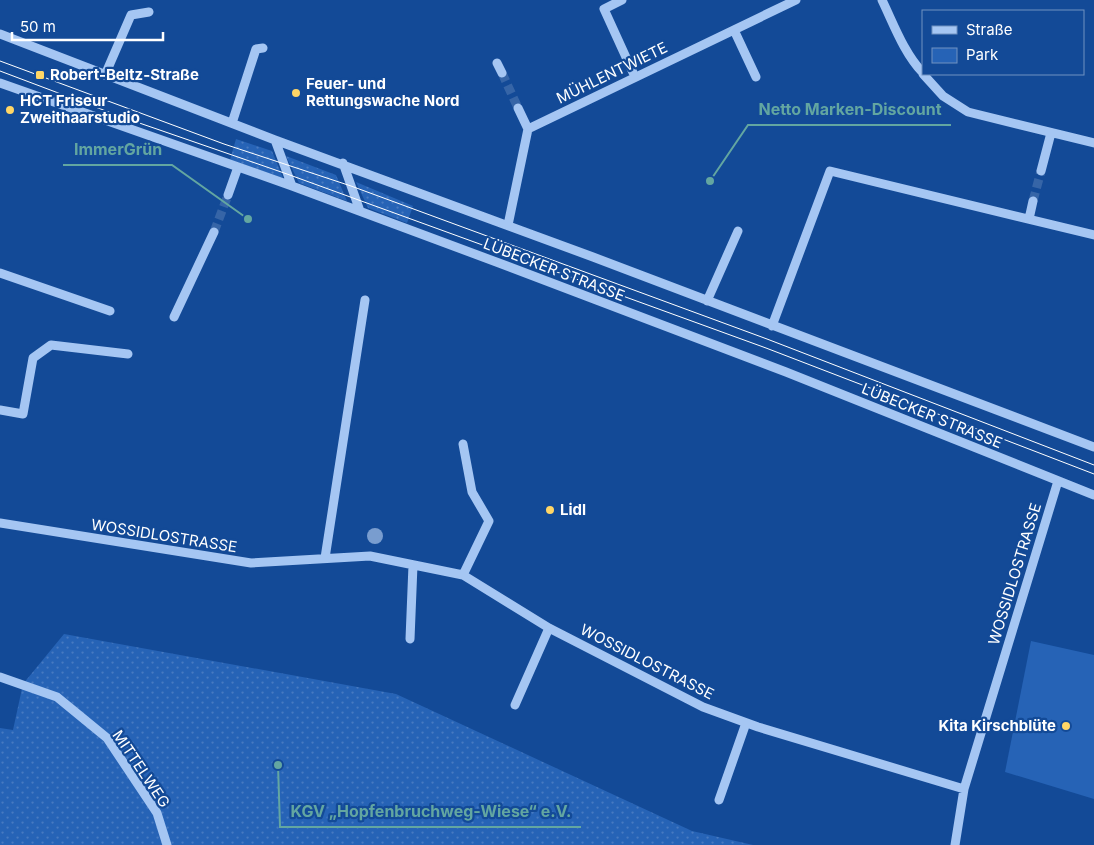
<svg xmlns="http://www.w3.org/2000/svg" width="1094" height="845" viewBox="0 0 1094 845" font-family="Inter,sans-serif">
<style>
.grass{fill:url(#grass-dots)}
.park{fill:#2663b6}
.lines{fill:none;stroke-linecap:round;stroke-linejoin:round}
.minor-tunnel{stroke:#3665a7;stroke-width:9;stroke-dasharray:9 4.5;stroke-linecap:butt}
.minor{stroke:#a5c6f3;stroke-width:9}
.tram{stroke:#fff;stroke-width:1}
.tree{fill:#799dcf}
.poi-dot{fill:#ffd666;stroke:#134a97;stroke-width:2}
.labels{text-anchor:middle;stroke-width:4.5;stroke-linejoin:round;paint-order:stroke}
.street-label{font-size:15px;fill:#fff;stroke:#134a97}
.poi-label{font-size:15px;font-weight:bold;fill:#fff;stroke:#134a97;text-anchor:start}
.leader{fill:none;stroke:#63a6a1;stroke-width:2}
.callout-dot{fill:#63a6a1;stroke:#134a97;stroke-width:2}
.callout-label{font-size:16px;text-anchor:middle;font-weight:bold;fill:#63a6a1;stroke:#134a97;stroke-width:4.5;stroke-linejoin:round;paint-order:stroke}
</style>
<defs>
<pattern id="grass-dots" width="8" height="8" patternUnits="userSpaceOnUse" patternTransform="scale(1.25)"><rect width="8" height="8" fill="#2663b6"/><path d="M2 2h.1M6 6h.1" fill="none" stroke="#477ac1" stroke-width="1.8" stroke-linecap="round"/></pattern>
</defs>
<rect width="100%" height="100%" fill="#134a97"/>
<!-- grass -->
<path class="grass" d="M236,139L272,151L283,178L230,160Z
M286,156L336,175L347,201L299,183Z
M356,182L413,206L407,223L368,208Z
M64,634L396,694L692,831L753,845H0V728L13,730L23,684Z"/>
<!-- park -->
<path class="park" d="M1031,641L1094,655V799L1005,772Z"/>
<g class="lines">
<!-- minor-tunnel -->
<path class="minor-tunnel" d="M502,73L518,108
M1033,201L1041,171
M214,232L228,195"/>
<!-- minor -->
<path class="minor" d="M622,0L604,9L635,77
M882,0C894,25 904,53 923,73
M734,30L756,77
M0,34L275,140L593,257L1094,447
M497,63L502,73
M923,74L943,96L968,112L1094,143
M105,75L131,15L149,12
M0,83L292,186L499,263L786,372L1094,495
M518,108L528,129
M232,123L256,49L263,48
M275,140L292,186
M343,163L360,211
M1041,171L1051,133
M228,195L238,167
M1029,219L1033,201
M508,225L528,129L796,0
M0,273L110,311
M707,301L738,231
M174,317L214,232
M772,326L830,171L1094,235
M0,410L23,414L33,358L51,345L128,354
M463,444L472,492L489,521L463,575
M0,523L251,563L370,556L463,575L549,628L703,707L758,727L964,789
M325,558L365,300
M410,639L413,565
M0,677L57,697L107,738L157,813L167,845
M515,705L549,628
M719,800L746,723
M955,845L964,789L1058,481"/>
<!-- tram -->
<path class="tram" d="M0,61L224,144L351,186L767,339L1094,465
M0,71L122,117L287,174L766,348L1094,474"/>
</g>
<!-- trees -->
<circle class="tree" cx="375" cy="536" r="8"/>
<!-- markers -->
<g class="poi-dot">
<rect x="35" y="70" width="10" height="10" rx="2.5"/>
<circle cx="296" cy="93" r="5"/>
<circle cx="10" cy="110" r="5"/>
<circle cx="550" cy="510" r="5"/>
<circle cx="1066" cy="726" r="5"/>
</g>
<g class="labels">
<!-- street labels -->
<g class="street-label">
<text transform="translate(612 73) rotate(-26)" y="5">MÜHLENTWIETE</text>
<text transform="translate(554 270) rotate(21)" y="5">LÜBECKER STRASSE</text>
<text transform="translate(932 416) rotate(22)" y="5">LÜBECKER STRASSE</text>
<text transform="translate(164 536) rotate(9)" y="5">WOSSIDLOSTRASSE</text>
<text transform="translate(1015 574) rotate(-73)" y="5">WOSSIDLOSTRASSE</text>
<text transform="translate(647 662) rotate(27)" y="5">WOSSIDLOSTRASSE</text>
<text transform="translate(141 769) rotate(56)" y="5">MITTELWEG</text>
</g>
<!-- poi labels -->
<g class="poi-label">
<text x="50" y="80">Robert-Beltz-Straße</text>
<text x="306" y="89">Feuer- und<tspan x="306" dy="17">Rettungswache Nord</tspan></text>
<text x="20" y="106">HCT Friseur<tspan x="20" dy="17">Zweithaarstudio</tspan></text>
<text x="560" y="515">Lidl</text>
<text x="1056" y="731" text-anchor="end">Kita Kirschblüte</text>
</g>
</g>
<!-- callouts -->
<path class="leader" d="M710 181L748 125H951M248 219L172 165H63M278 765L280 827H581"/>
<g class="callout-dot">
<circle cx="710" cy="181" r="5"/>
<circle cx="248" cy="219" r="5"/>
<circle cx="278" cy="765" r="5"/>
</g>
<g class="callout-label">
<text x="850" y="115">Netto Marken-Discount</text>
<text x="118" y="155">ImmerGrün</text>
<text x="431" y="817">KGV „Hopfenbruchweg-Wiese“ e.V.</text>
</g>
<!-- legend -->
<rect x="922" y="10" width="162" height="65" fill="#134a97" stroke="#7192c1"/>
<rect x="932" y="26" width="25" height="8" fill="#a5c6f3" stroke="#7192c1"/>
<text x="966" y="35" font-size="15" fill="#ffffff">Straße</text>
<rect x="932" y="48" width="25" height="15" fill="#2663b6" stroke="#7192c1"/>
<text x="966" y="60" font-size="15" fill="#ffffff">Park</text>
<!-- scale -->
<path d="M12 32v8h151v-8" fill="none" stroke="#ffffff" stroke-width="2.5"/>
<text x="20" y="32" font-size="15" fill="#ffffff" stroke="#134a97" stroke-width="4" paint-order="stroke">50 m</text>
</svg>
